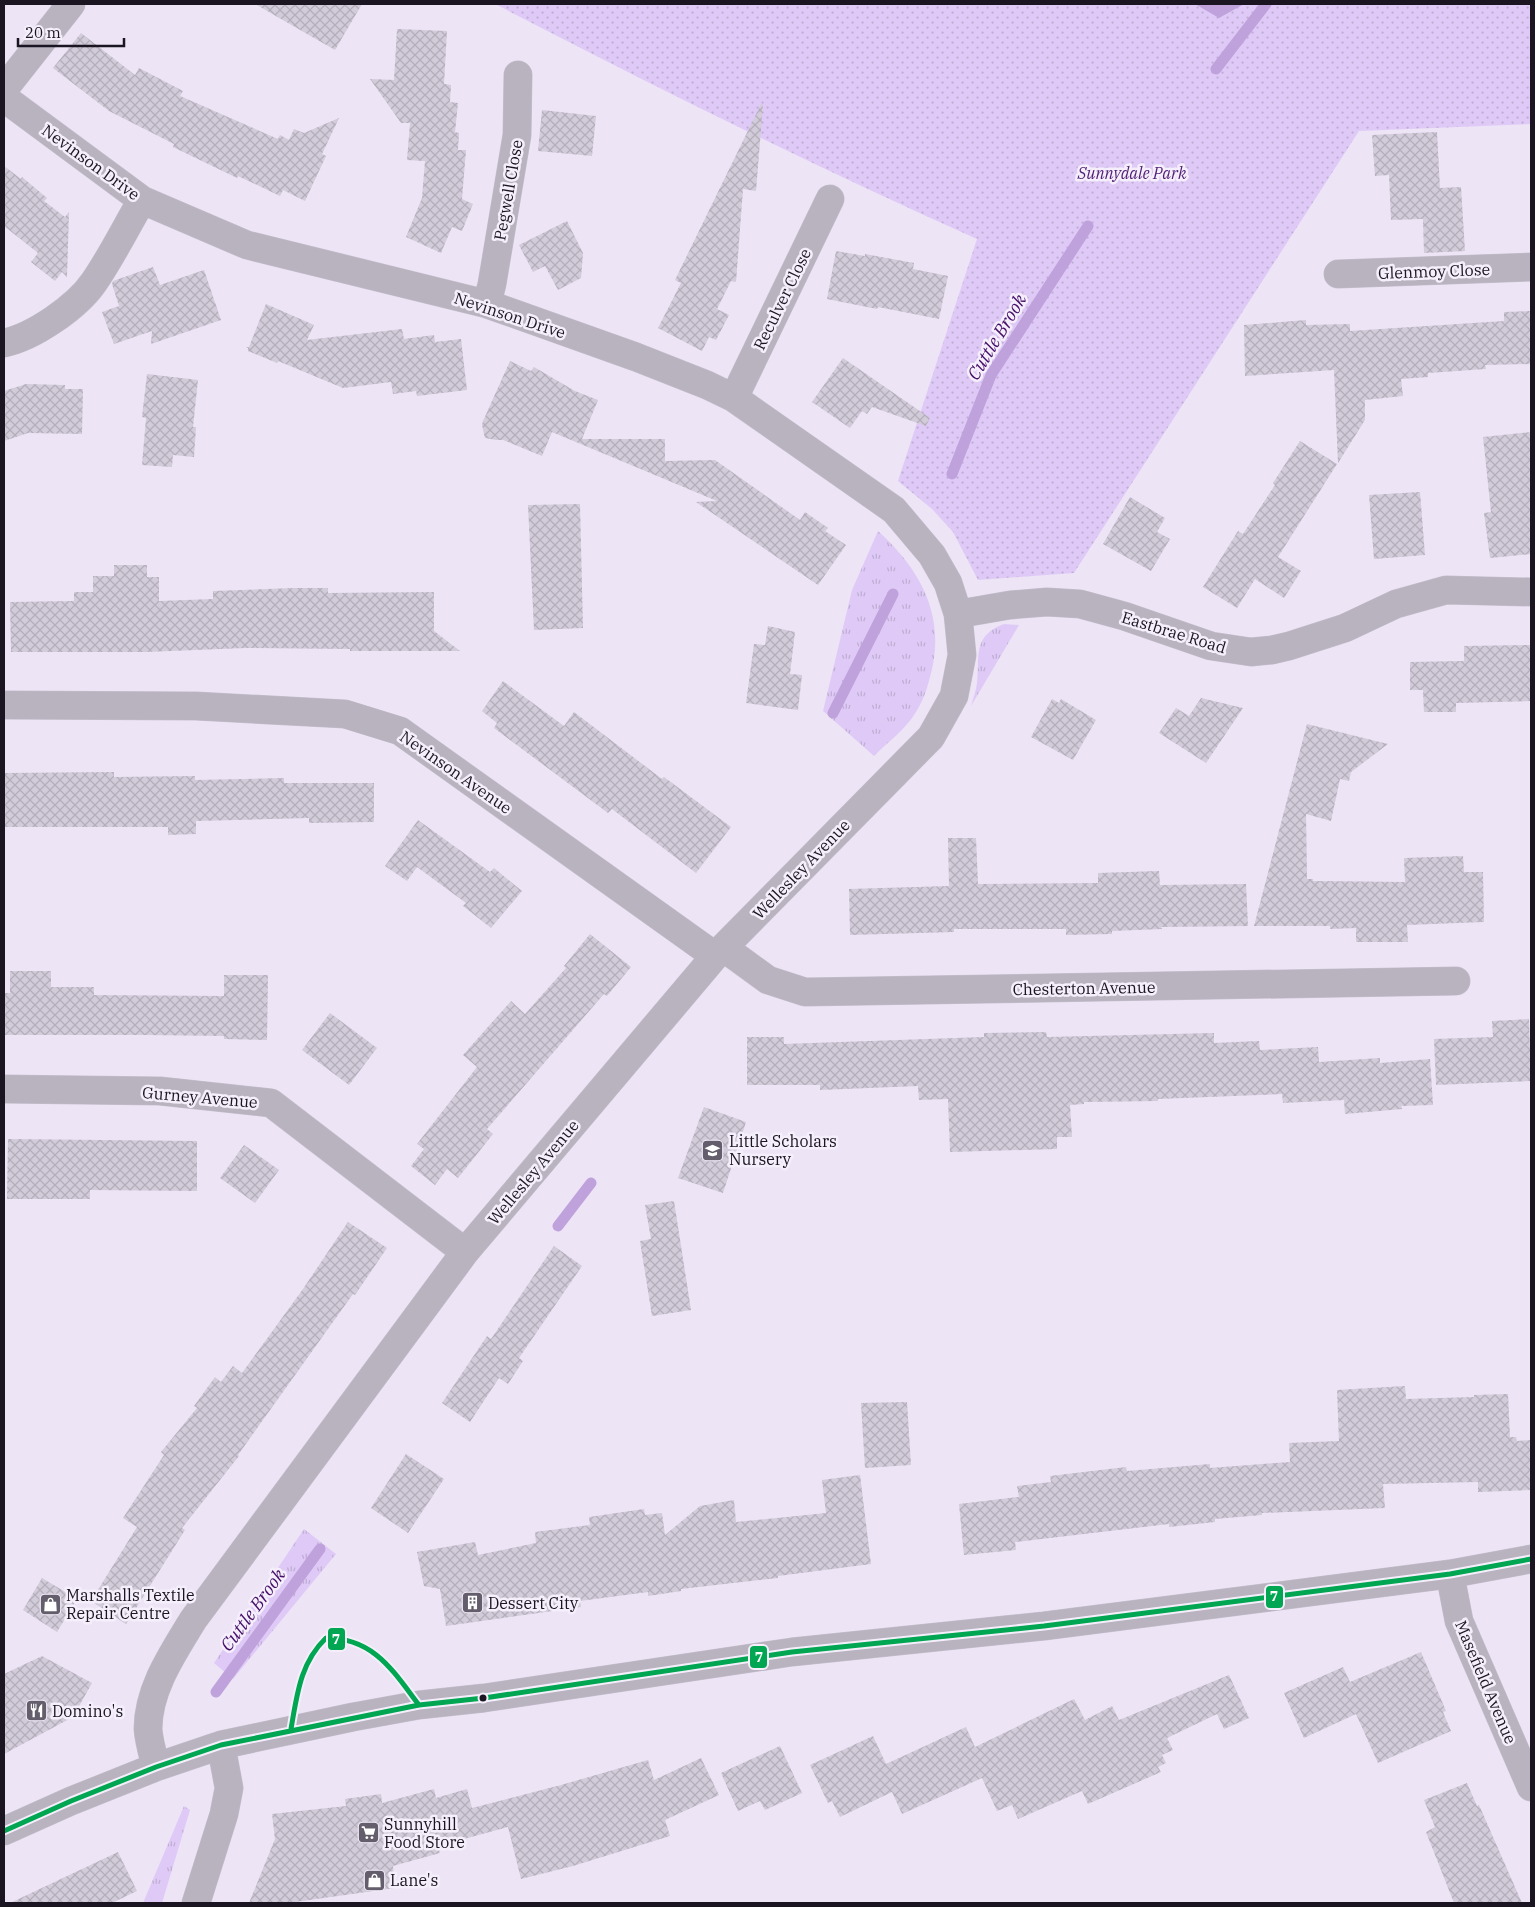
<svg xmlns="http://www.w3.org/2000/svg" width="1535" height="1907" viewBox="0 0 1535 1907" font-family="'IBM Plex Serif',serif">
<style>
.grass{fill:url(#grass-tufts)}
.park{fill:url(#park-dots)}
.water{fill:#bfa2dc}
.lines{fill:none;stroke-linecap:round;stroke-linejoin:round}
.stream{stroke:#bfa2dc;stroke-width:11}
.building{fill:url(#building-cross-hatch)}
.minor-casing{stroke:#c7c0ce;stroke-width:29}
.minor{stroke:#b9b3c0;stroke-width:28}
.bus-1-casing{stroke:#f5effc;stroke-width:9}
.bus-1{stroke:#00a651;stroke-width:5}
.bus-dot{fill:#1a1520;stroke:#f5effc;stroke-width:2}
.labels{text-anchor:middle;stroke-width:5;stroke-linejoin:round;paint-order:stroke}
.street-label{font-size:16px;fill:#1a1520;stroke:#f5effc}
.park-label{font-size:16px;font-style:italic;fill:#511e77;stroke:#f5effc}
.poi-label{font-size:16px;fill:#1a1520;stroke:#f5effc;text-anchor:start}
.water-label{font-size:18px;font-style:italic;fill:#450e69;stroke:#f5effc}
.line-badge{stroke:#f5effc;stroke-width:2}
.badge-label{font-size:14px;text-anchor:middle;font-weight:bold;fill:#fff}
</style>
<defs>
<pattern id="grass-tufts" width="24" height="20" patternUnits="userSpaceOnUse" patternTransform="scale(1.25)"><rect width="24" height="20" fill="#dfcaf7"/><path d="M3 7l-1-3M5 7V3M7 7l1-3M15 17l-1-3M17 17v-4M19 17l1-3" fill="none" stroke="#bfadd3"/></pattern>
<pattern id="park-dots" width="8" height="8" patternUnits="userSpaceOnUse" patternTransform="scale(1.25)"><rect width="8" height="8" fill="#dfcaf7"/><path d="M2 2h.1M6 6h.1" fill="none" stroke="#bfadd3" stroke-width="1.8" stroke-linecap="round"/></pattern>
<pattern id="building-cross-hatch" width="8" height="8" patternUnits="userSpaceOnUse" patternTransform="scale(1.25)"><rect width="8" height="8" fill="#d2cbd9"/><path d="M0 0l8 8M0 8l8-8" fill="none" stroke="#b4adba"/></pattern>
</defs>
<rect width="100%" height="100%" fill="#ede4f6"/>
<!-- grass -->
<path class="grass" d="M878,531C921,570 947,617 930,677C927,689 923,701 916,712C906,729 888,742 874,756L823,711L852,590Z
M1004,624L1019,625L971,706C973,699 976,691 977,683C980,656 972,636 1004,624Z
M304,1529L336,1554L233,1679L214,1663Z
M184,1806L190,1810L162,1903H143Z"/>
<!-- park -->
<path class="park" d="M495,4H1531V124L1359,131L1074,573L978,580L953,532L932,509L898,481L977,239C813,166 654,86 495,4Z"/>
<!-- water -->
<path class="water" d="M1195,4H1244L1219,18Z"/>
<g class="lines">
<!-- stream -->
<path class="stream" d="M1216,69L1266,4
M952,474L991,375L1088,226
M833,713L893,594
M558,1226L591,1183
M216,1692L320,1549"/>
</g>
<!-- building -->
<path class="building" d="M255,4H362L335,50Z
M397,29L447,31L444,84L451,85L450,102L458,103L455,132L459,133L458,150H466L462,199L473,204L462,231L452,227L441,253L406,237L422,198L425,161L407,160L410,123H401L370,79L394,80Z
M81,33L135,75L139,68L183,91L180,96L278,139L280,135L289,140L294,129L304,133L339,118L322,154L326,156L305,201L283,190L280,196L238,176L237,178L173,147L174,144L109,111L53,68Z
M761,104L763,105L756,191L743,189L736,282L731,281L717,309L729,315L716,340L709,337L702,351L658,328L681,283L675,280Z
M542,110L596,116L592,156L538,151Z
M1437,132L1440,188L1461,187L1465,251L1424,253L1423,219L1391,220L1389,175L1375,176L1372,135Z
M4,166L21,179L22,177L47,198L44,201L65,217L69,212L67,277L62,272L55,281L31,262L38,253L4,226Z
M567,221L583,253L581,278L558,290L545,266L533,272L519,245Z
M836,251L865,256V254L914,263L913,269L948,276L939,319L878,307L877,309L827,299Z
M153,267L160,285L204,270L221,320L151,344L152,331L114,344L102,312L119,306L112,284L113,281Z
M266,304L314,325L307,340L402,329L404,339L434,335L435,342L461,339L467,390L417,396L416,391L393,394L391,382L343,388L278,361L277,363L248,351V348L246,347H249Z
M1531,311V364L1485,365L1486,369L1428,373V377L1401,379L1403,396L1365,400V420L1338,463L1334,370L1245,376L1244,325L1306,320V325L1350,324V331L1504,321V312Z
M843,358L930,418L926,426L872,407L867,414L862,411L850,428L812,402Z
M510,361L531,371L534,367L575,391L598,400L582,439H665V461L715,460L800,520L805,512L828,528L825,531L846,545L818,585L696,502L717,501L552,432L542,456L503,440H496L485,438L482,425L483,421Z
M147,374L198,380L193,427H196L194,457L173,455L172,467L142,465L146,418L142,417Z
M26,384L65,385V389H83L82,434L28,433L4,441V391Z
M1531,432V554L1490,558L1484,513L1491,512L1483,437Z
M1300,441L1337,464L1278,557L1301,571L1284,598L1255,579L1237,608L1203,587L1238,531L1243,534L1275,485L1273,483Z
M1420,492L1425,555L1374,559L1369,495Z
M1130,497L1165,518L1157,532L1170,539L1151,571L1103,544Z
M580,504L583,628L534,630L528,505Z
M114,565H147V577H159V601L213,599V591L295,588H328V593L434,592V631L460,651H350V649L245,648L146,652H11L10,602L74,601V592H93V576H114Z
M768,626L795,632L790,674L802,675L798,710L746,703L754,644L765,645Z
M1531,645V701L1456,703V712H1424L1423,690H1410V662L1464,661V646Z
M503,681L564,726L574,712L662,779L664,777L731,827L696,873L612,809L608,813L494,728L497,723L482,711Z
M1201,698L1243,708L1206,763L1159,733L1176,708L1189,716Z
M1052,699L1059,703L1061,699L1096,720L1073,760L1031,737Z
M1307,724L1388,744L1351,772L1349,781L1340,779L1331,821L1306,814L1307,879H1313V881L1405,882L1404,858L1463,856L1464,872H1483L1484,922L1407,925L1408,942H1356V928L1330,929V926H1254Z
M114,772V777L195,776V780L284,778V783H374V822L309,823V818L196,821V834L168,835V827H4V773Z
M418,820L490,872L494,868L522,891L491,928L463,906L466,903L417,867L407,881L385,866Z
M948,838H976L978,884L1098,883V873L1159,871L1160,885L1246,884L1248,926L1161,927L1162,929L1112,931V934L1066,935V929H954V932L850,935L849,889L949,886Z
M590,934L631,967L607,996L604,994L487,1129L493,1134L458,1178L447,1169L435,1185L411,1166L424,1149L417,1144L477,1067L463,1055L511,1001L525,1014L566,968L564,966Z
M10,971H51V987H94V995L224,996V975H268L267,1040L224,1039V1036L145,1035H4V993H10Z
M330,1013L377,1048L349,1085L302,1050Z
M1529,1019L1531,1081L1436,1085L1434,1039L1493,1037L1492,1021Z
M1046,1032L1047,1037L1214,1033V1043L1259,1041L1260,1050L1318,1047L1319,1062L1380,1058V1063L1430,1059L1433,1105L1401,1106L1402,1109L1345,1114L1344,1100L1283,1103L1282,1094L1158,1099V1101L1084,1102V1104L1070,1105L1072,1137H1057V1149L950,1152L948,1099L919,1100L918,1086L820,1090V1085H747V1037H784V1044L984,1037V1033Z
M704,1107L746,1122L723,1193L678,1178Z
M8,1139L197,1141V1191L90,1190V1199H7Z
M244,1145L279,1170L255,1203L220,1178Z
M674,1201L691,1310L652,1316L640,1241L651,1239L645,1205Z
M348,1222L387,1248L355,1295L353,1294L238,1455L239,1456L182,1528L185,1530L126,1624L91,1601L137,1527L123,1518L164,1455L161,1452L197,1408L194,1406L215,1377L221,1382L233,1366L242,1373L303,1289Z
M554,1246L582,1266L519,1358L523,1361L508,1384L499,1378L470,1422L442,1403L487,1336L491,1339Z
M1405,1386L1406,1399L1474,1397V1395L1508,1394L1510,1437H1516L1517,1441L1531,1440V1490L1478,1492V1482L1383,1484L1385,1508L1262,1513V1515L1215,1519V1522L1169,1527V1524L1015,1542L1016,1550L964,1555L959,1504L1019,1497L1017,1486L1051,1482L1050,1476L1126,1467L1127,1471L1210,1464V1468L1290,1462L1289,1443L1339,1441L1337,1390Z
M907,1402L911,1465L865,1468L861,1403Z
M406,1454L444,1479L408,1533L371,1508Z
M860,1475L871,1564L778,1576V1578L681,1589V1591L648,1596V1592L580,1601L581,1607L446,1626L440,1589L424,1586L417,1552L475,1542L478,1555L536,1543L535,1532L590,1525L589,1517L644,1509L645,1515L662,1513L665,1535L700,1506L734,1500L736,1522L826,1513L822,1480Z
M42,1578L77,1599L57,1632L23,1610Z
M1421,1652L1446,1711L1443,1712L1451,1731L1378,1763L1356,1714L1304,1738L1284,1693L1343,1667L1350,1682Z
M42,1656L92,1683L73,1717L4,1754V1674Z
M1229,1675L1249,1718L1224,1729L1217,1714L1167,1738L1173,1750L1162,1755L1166,1763L1158,1767L1161,1772L1088,1804L1082,1791L1018,1819L1012,1805L997,1811L982,1778L902,1814L892,1792L840,1817L832,1801L828,1803L810,1765L873,1736L886,1764L966,1727L975,1747L1074,1699L1085,1720L1112,1706L1119,1720Z
M780,1746L802,1793L765,1810L760,1801L738,1811L721,1773Z
M701,1758L719,1795L665,1820L670,1836L573,1866L521,1879L508,1827L438,1846L440,1853L393,1866L395,1888L288,1903H249L275,1839L272,1814L346,1806L345,1799L381,1794L382,1803L434,1789L436,1798L467,1789L472,1808L561,1785L648,1760L654,1780Z
M1467,1783L1477,1806L1479,1805L1522,1903H1454L1426,1832L1435,1827L1424,1800Z
M118,1852L137,1891L112,1903H10Z"/>
<g class="lines">
<defs>
<path id="minor" d="M4,89L71,4
M4,98L142,200L247,245L487,304L636,357L707,385L734,398L894,510L932,555L948,583L958,614L962,655L954,696L931,737L715,956L465,1252L193,1620C173,1653 148,1689 148,1729C149,1742 153,1755 156,1767
M1338,274L1531,267
M487,304L492,284L517,135L518,75
M4,343C33,337 77,307 94,282C112,256 126,227 142,200
M734,398L830,199
M958,614L1010,605L1047,602L1080,604L1124,616L1211,646L1251,652L1272,650L1289,646L1345,628L1396,604L1446,590L1531,592
M4,705L196,706L345,714L400,731L715,956
M724,948L768,980L805,992L1456,981
M4,1089L160,1091L271,1103L465,1252
M1450,1574L1459,1621L1531,1787
M4,1831L71,1801L156,1767L221,1745L353,1717L419,1705L484,1698L792,1652L1044,1626L1450,1574L1531,1559
M196,1903L224,1814L229,1788L221,1745"/>
</defs>
<!-- minor casing -->
<use href="#minor" class="minor-casing"/>
<!-- minor -->
<use href="#minor" class="minor"/>
<defs>
<path id="bus-1" d="M291,1729C297,1695 300,1663 326,1638C374,1638 393,1671 419,1705
M4,1831L71,1801L156,1767L221,1745L419,1705L484,1698L792,1652L1044,1626L1450,1574L1531,1559"/>
</defs>
<!-- bus-1 casing -->
<use href="#bus-1" class="bus-1-casing"/>
<!-- bus-1 -->
<use href="#bus-1" class="bus-1"/>
</g>
<!-- icons -->
<defs>
<symbol id="school-square" viewBox="-11 -11 22 22"><rect x="-9" y="-9" width="18" height="18" rx="4" fill="#645d6b" stroke="#f5effc"/><path d="M0-5L7-2L0 1L-7-2ZM-4 1L0 2.5L4 1V4Q0 6-4 4Z" fill="#fff"/></symbol>
<symbol id="building-square" viewBox="-11 -11 22 22"><rect x="-9" y="-9" width="18" height="18" rx="4" fill="#645d6b" stroke="#f5effc"/><path d="M-4-6H4V6H1V3H-1V6H-4ZM-2.5-4.3h1.7v1.8h-1.7ZM.8-4.3h1.7v1.8H.8ZM-2.5-1h1.7V.8h-1.7ZM.8-1h1.7V.8H.8Z" fill="#fff"/></symbol>
<symbol id="shop-square" viewBox="-11 -11 22 22"><rect x="-9" y="-9" width="18" height="18" rx="4" fill="#645d6b" stroke="#f5effc"/><path d="M-5-2.5h2.3a2.7 3.5 0 0 1 5.4 0H5L5.5 6h-11ZM-1.5-2.5h3a1.5 2.3 0 0 0-3 0Z" fill="#fff"/></symbol>
<symbol id="restaurant-square" viewBox="-11 -11 22 22"><rect x="-9" y="-9" width="18" height="18" rx="4" fill="#645d6b" stroke="#f5effc"/><path d="M-5-6h1v4h1v-4h1v4h1v-4h1v5L-1.5 .5V6h-2V.5L-5-1ZM5-6V6H3V1.5H1.5Q1.5-4 5-6Z" fill="#fff"/></symbol>
<symbol id="supermarket-square" viewBox="-11 -11 22 22"><rect x="-9" y="-9" width="18" height="18" rx="4" fill="#645d6b" stroke="#f5effc"/><path d="M-6-5.5h2.5l.6 2H6L4.5 2H-2.5L-4.4-4H-6ZM-1.5 3.2a1.3 1.3 0 1 0 .1 0ZM3 3.2a1.3 1.3 0 1 0 .1 0Z" fill="#fff"/></symbol>
</defs>
<g fill-rule="evenodd">
<use href="#school-square" x="700" y="1138" width="25" height="25"/>
<use href="#building-square" x="460" y="1590" width="25" height="25"/>
<use href="#shop-square" x="38" y="1592" width="25" height="25"/>
<use href="#restaurant-square" x="24" y="1698" width="25" height="25"/>
<use href="#supermarket-square" x="356" y="1820" width="25" height="25"/>
<use href="#shop-square" x="362" y="1868" width="25" height="25"/>
</g>
<!-- markers -->
<circle class="bus-dot" cx="483" cy="1698" r="4.5"/>
<g class="labels">
<!-- street labels -->
<g class="street-label">
<text transform="translate(91 162) rotate(36)" y="6">Nevinson Drive</text>
<text transform="translate(508 190) rotate(-80)" y="6">Pegwell Close</text>
<text transform="translate(1434 271) rotate(-2)" y="6">Glenmoy Close</text>
<text transform="translate(782 299) rotate(-64)" y="6">Reculver Close</text>
<text transform="translate(510 315) rotate(18)" y="6">Nevinson Drive</text>
<text transform="translate(1174 632) rotate(17)" y="6">Eastbrae Road</text>
<text transform="translate(456 772) rotate(35)" y="6">Nevinson Avenue</text>
<text transform="translate(801 869) rotate(-46)" y="6">Wellesley Avenue</text>
<text transform="translate(1084 988) rotate(-1)" y="6">Chesterton Avenue</text>
<text transform="translate(200 1097) rotate(5)" y="6">Gurney Avenue</text>
<text transform="translate(533 1172) rotate(-50)" y="6">Wellesley Avenue</text>
<text transform="translate(1486 1682) rotate(67)" y="6">Masefield Avenue</text>
</g>
<!-- park labels -->
<g class="park-label">
<text x="1132" y="179">Sunnydale Park</text>
</g>
<!-- poi labels -->
<g class="poi-label">
<text x="729" y="1147">Little Scholars<tspan x="729" dy="18">Nursery</tspan></text>
<text x="66" y="1601">Marshalls Textile<tspan x="66" dy="18">Repair Centre</tspan></text>
<text x="488" y="1609">Dessert City</text>
<text x="52" y="1717">Domino's</text>
<text x="384" y="1830">Sunnyhill<tspan x="384" dy="18">Food Store</tspan></text>
<text x="390" y="1886">Lane's</text>
</g>
<!-- water labels -->
<g class="water-label">
<text transform="translate(997 337) rotate(-59)" y="6">Cuttle Brook</text>
<text transform="translate(253 1610) rotate(-54)" y="6">Cuttle Brook</text>
</g>
</g>
<g class="line-badge">
<rect x="1265" y="1585" width="19" height="24" rx="5" fill="#00a651"/>
<rect x="327" y="1627" width="19" height="24" rx="5" fill="#00a651"/>
<rect x="749" y="1645" width="19" height="24" rx="5" fill="#00a651"/>
</g>
<g class="badge-label">
<text x="1274" y="1601">7</text>
<text x="336" y="1644">7</text>
<text x="759" y="1662">7</text>
</g>
<!-- border -->
<rect width="1535" height="1907" fill="none" stroke="#1a1520" stroke-width="10"/>
<!-- scale -->
<path d="M18 38v8h106v-8" fill="none" stroke="#1a1520" stroke-width="2.5"/>
<text x="25" y="38" font-size="15" fill="#1a1520" stroke="#f5effc" stroke-width="4" paint-order="stroke">20 m</text>
</svg>
